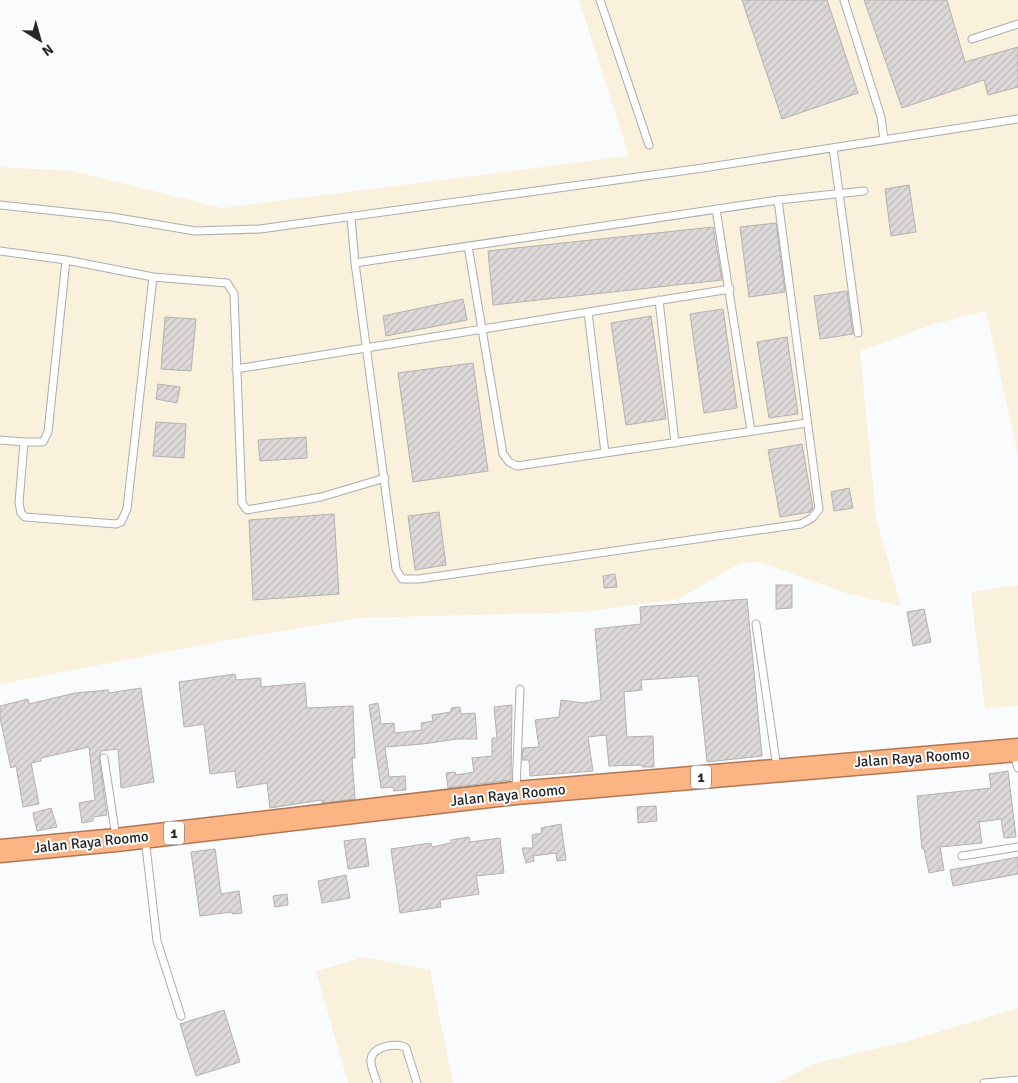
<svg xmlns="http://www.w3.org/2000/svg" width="1018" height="1083" viewBox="0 0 1018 1083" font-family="Signika,sans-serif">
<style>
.industrial{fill:#f9f1db}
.building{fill:url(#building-hatch);stroke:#b4b1b0}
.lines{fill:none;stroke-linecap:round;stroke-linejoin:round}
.service-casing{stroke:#abacae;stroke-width:9}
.trunk-casing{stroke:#b17750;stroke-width:25}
.service{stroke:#fff;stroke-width:7}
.trunk{stroke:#fcb484;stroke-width:22}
.labels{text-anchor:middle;stroke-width:4;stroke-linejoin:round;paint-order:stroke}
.shield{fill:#fff;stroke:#686868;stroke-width:1}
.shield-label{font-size:14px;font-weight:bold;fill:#272728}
.street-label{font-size:15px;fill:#272728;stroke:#fff}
</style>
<defs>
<pattern id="building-hatch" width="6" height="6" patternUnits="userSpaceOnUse" patternTransform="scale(1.25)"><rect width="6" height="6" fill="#dcd9d8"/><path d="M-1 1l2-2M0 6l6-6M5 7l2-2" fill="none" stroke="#bdbab9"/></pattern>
</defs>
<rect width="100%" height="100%" fill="#fafbfd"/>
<!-- industrial -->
<path class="industrial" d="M579,0H1018V455L986,311L931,325L860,351L876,518L901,606L849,594L759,562L740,563L679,599L585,612L359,618L229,640L0,684V167L73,171L222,208L629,156Z
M1018,585V705L985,709L971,592Z
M364,957L430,970L453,1083H348L316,971Z
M1018,1008V1083H777L814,1064L908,1041Z"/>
<!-- building -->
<path class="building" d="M742,0H827L858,93L782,119Z
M864,0H947L965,62L1018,47V87L988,95L984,80L902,108Z
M909,185L916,232L891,236L885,189Z
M776,223L785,292L749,297L740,227Z
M713,227L722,280L493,305L488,251Z
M847,291L853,334L820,339L814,296Z
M463,299L467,320L386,336L383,316Z
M723,309L737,408L704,413L690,314Z
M651,316L666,419L626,425L611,323Z
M165,317L196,319L191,371L161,369Z
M787,337L798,414L769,418L757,342Z
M473,363L488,471L413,482L398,373Z
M158,384L180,387L177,403L156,399Z
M156,422L186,424L184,458L153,456Z
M306,437L307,458L260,461L258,440Z
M802,444L813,508L810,512L780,517L768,450Z
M849,488L853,508L834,511L831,492Z
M439,512L446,565L415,570L408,516Z
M334,514L339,594L253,600L249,520Z
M615,574L617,587L604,588L603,576Z
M776,585H792V608L776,609Z
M747,599L762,756L707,762L698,676L641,680L642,690L624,692L627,737L653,736L654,767H642V765L609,766L606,735L588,737L593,771L530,776L529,760H522L523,748L539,747L535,720L559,717L561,700L584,703L601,700L595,629L641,624L640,607Z
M924,609L931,642L913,646L907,612Z
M235,674L236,680L261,678V687L305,683L307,708L353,706L355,758H352L355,799L322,803V800L270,808L267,783L237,788L235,771L210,774L204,724L184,727L179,682Z
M141,688L154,782L121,788L118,749L101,751L99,759L107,815L93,817V821L82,823L79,803L95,800L89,747L41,758V761L31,763L39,804L23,807L16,766L11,768L0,718V706L28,699L29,704L75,693L108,690L109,693Z
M378,703L381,724L394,723L395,733L422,730L421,723L433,721L432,715L451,712V708L460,707L461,714L475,713L477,739H457L423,744L385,747L389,777L405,776L406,790L394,791L393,787L381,788L369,705Z
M512,705L511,780L448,788L446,773L455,772L456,775L474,772L472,758L492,756V738H497L494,707Z
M1008,771L1016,837L1004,838L1001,819L979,822L982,843L940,847L944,870L929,873L924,849H922L917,796L991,788L989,774Z
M656,806L657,821L638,823L637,807Z
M51,808L57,827L37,831L33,813Z
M561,824L566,860L557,861L556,853L533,856L534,861L526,863L522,848H533L532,835L542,833L541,828Z
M469,837L470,842L500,838L504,873L476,876L479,894L440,900L441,907L400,913L391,849L431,843L432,847L451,843V840Z
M365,838L369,866L348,869L344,841Z
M215,849L221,894L239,891L242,913L232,914V912L200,916L191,852Z
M1018,857V874L953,886L950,870Z
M346,875L350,898L322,903L318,881Z
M287,894L288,905L275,907L273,896Z
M224,1010L240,1062L196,1076L180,1024Z"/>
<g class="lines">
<defs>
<path id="service" d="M600,0L649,145
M844,0L881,117L884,140
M972,39L1018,24
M833,148L858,333
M0,205L112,217L195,231L260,229L703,168L1018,119
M716,209L751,431
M351,218L355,263L396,569L402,579H419L801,524L812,518L819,509L778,200
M468,246L503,454L509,462L517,466L807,423
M0,251L66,260L153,277L227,283L234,294L242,503L247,510L321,497L385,478
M355,263L778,200L864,191
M659,300L675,443
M588,312L605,453
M236,369L730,289
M0,440L24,442L19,503L21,513L25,517L116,524L121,522L127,509L153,277
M24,442H43L48,432L66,260
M756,624L777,768
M1014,754L1018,768
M104,758L116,837
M516,790L520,689
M145,838L157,941L181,1016
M962,856L1018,847
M377,1083C375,1076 370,1066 371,1059C373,1046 398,1042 406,1048L417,1083
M984,1083L1018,1080"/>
<path id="trunk" d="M0,851L116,840L516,793L1018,750"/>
</defs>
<!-- service casing -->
<use href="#service" class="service-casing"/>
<!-- trunk casing -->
<use href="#trunk" class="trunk-casing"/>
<!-- service -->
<use href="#service" class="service"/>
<!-- trunk -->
<use href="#trunk" class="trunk"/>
</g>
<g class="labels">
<!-- shield labels -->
<g class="shield">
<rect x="691" y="765.5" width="20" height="23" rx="4"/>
<rect x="164" y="821.5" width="20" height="23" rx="4"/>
</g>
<g class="shield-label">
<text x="701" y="782">1</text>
<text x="174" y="838">1</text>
</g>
<!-- street labels -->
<g class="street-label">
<text transform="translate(912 758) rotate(-4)" y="5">Jalan Raya Roomo</text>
<text transform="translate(508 795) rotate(-6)" y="5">Jalan Raya Roomo</text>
<text transform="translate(91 842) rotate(-6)" y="5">Jalan Raya Roomo</text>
</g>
</g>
<!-- north arrow -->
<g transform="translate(40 40) rotate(143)" stroke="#ffffff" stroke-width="4" paint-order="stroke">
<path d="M0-4L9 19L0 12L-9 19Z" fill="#272728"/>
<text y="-8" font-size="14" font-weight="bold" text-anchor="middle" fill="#272728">N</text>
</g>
</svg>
